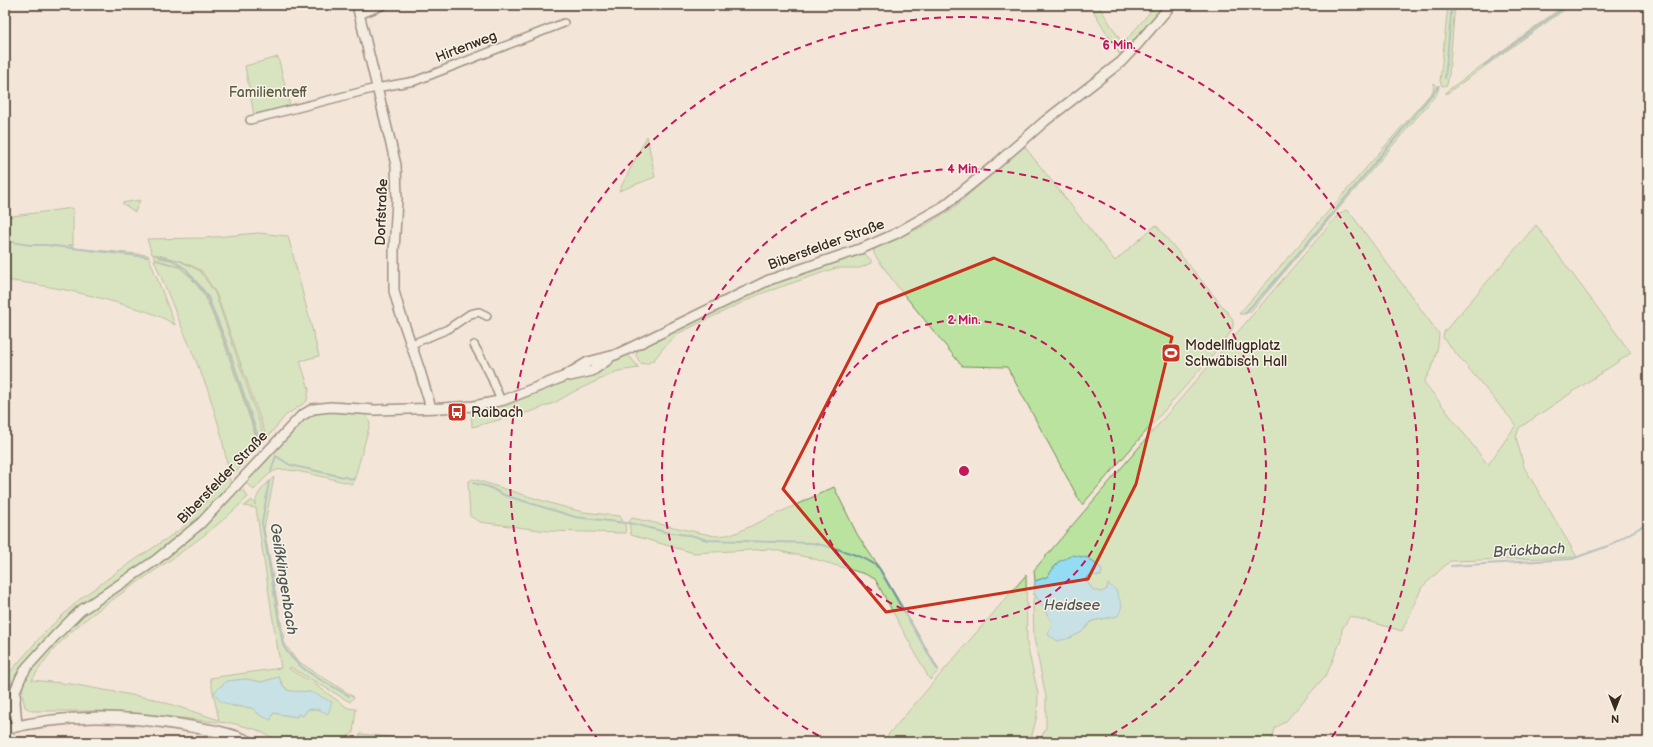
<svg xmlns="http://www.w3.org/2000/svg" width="1653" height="747" viewBox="0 0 1653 747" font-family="'Balsamiq Sans',sans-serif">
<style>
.green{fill:#b9e39f;stroke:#7a865e;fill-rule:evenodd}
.water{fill:#93dcf4;stroke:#70959e}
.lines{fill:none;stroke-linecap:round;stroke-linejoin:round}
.stream{stroke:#70959e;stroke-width:2}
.minor-casing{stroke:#3b2a1e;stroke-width:10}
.tertiary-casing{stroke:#3b2a1e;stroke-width:12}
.secondary-casing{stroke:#3b2a1e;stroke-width:13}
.minor{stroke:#f7f3e8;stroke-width:7}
.tertiary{stroke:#f7f3e8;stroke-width:9}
.secondary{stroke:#f7f3e8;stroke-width:10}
.marked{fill:none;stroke:#c8321e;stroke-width:3;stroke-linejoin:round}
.ring{fill:none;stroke:#c2185b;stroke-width:2;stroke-dasharray:7 5}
.labels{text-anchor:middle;stroke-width:3;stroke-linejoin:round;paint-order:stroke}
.street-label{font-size:14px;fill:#3b2a1e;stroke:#f7f3e8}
.park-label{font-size:14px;fill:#5a583e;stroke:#f7f3e8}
.poi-label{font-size:14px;fill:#3b2a1e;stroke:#f7f3e8;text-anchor:start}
.water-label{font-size:15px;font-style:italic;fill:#515654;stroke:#f7f3e8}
.centre{fill:#c2185b;stroke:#f7f3e8;stroke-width:2}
.ring-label{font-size:12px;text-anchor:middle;font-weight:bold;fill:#c2185b;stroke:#f7f3e8;stroke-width:3;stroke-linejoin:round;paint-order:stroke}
</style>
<rect width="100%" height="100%" fill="#f3e6d8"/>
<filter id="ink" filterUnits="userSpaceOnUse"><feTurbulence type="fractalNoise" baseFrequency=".025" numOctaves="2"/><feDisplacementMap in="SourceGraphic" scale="8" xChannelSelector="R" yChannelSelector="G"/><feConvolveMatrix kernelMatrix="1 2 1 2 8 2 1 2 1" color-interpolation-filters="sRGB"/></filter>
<g filter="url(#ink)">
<!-- green -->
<path class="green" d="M1090,5H1098L1123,44L1156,5H1165L1131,46L1119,54Z
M1448,5H1455L1449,74L1447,85L1442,86L1440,81Z
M1565,5H1571L1446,94L1447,91Z
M278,57L290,106L254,115L245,66Z
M1434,83L1439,88L1436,95L1251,311L1245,314H1239L1433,91Z
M647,136L655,177L619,191Z
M1024,146L1115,261L1156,225L1232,318C1236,328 1229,334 1223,343L1082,505L1007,367L962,366L897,286L874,254V249L924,226L952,209Z
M140,200L135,212L122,203Z
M73,208V245H67L73,246L74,248L148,255L175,325C157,313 139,309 118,303C81,292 43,285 5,280V217Z
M1346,210L1351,214L1439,334C1438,352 1433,367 1424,382L1488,465L1516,425L1443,338L1444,332L1536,225L1631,353L1519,428L1516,437L1524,467L1577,557L1450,561L1422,587L1402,631L1350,616L1342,629L1341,640L1327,674L1286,721L1275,728L1272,742H1039L1046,728V697L1034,638L1033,604L1034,593L1052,622L1070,638L1082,632L1092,621L1118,616L1108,585L1107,589L1102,592L1093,590L1085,579L1091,575L1101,576L1102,569L1088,558L1058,562L1047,577L1035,581L1034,570L1337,216Z
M258,233L288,236L319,356L300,361L309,389L307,401L285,416L267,438L216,293L201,270L181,261L158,255L180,261L200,271L215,293L265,439L259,443L220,330L206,296L192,279L205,296L225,345L258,443L237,471L232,473L228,467L220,430L208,390L154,260L179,267L192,278L179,266L155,259L153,255H158L152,254L147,239L204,238Z
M862,251L871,260V263L860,268H836L760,294L679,333L663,348L654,360L646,364L640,363L636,355L638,348L741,295Z
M625,354L631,358L639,368L618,371L573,392L556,402L533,411L472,427L471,409L569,379Z
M331,411L358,412L367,415L370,424L353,484C338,481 290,467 277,470C269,472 260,483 254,490L245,482L299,421L315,414Z
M226,474L229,476L231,485C210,508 188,531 163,550C148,561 132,570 117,580C88,600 62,622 38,648C23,664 9,680 7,702L5,678L43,634L80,599L117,572L181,529L210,497L221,476Z
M274,477L264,529L285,644L296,660L354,697L350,702L290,667L289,669L313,683L348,708L356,709L353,733L346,738L332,740L281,742L255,729L231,723L216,722L147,714L101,711H32L25,707L22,694L24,680L28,679L26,675L39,657L84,613L179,547L197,532L239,490L244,491L248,497C212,533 167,562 125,591C102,607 78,623 59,644C48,655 40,667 32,680L71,684L154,699L219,720L210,678L281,668L275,633L256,508L244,506L252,500L255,505C257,492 264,486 274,477ZM279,677C287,695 291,691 310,692L320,710L308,709L303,716L298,714L297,717L273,713L261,716L252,708L232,706L227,681L246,679L261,682Z
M473,479L553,504L583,512L620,516L625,525L626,533L547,531L480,522L470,516L468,482Z
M834,487L857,534L882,572L939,670L930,680L875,579L865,574L811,558L770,549L694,553L631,535L629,522L632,518L715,536L727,535L736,533Z
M1026,575L1027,644L1038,694L1037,716L1030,742H882Z
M360,734L442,742H359Z"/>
<!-- water -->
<path class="water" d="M1073,555L1088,558L1102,569L1101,576L1091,575L1085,579L1093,590L1102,592L1107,589L1108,584L1116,590L1122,606L1118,616L1092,621L1082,632L1070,638L1058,641L1048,635L1052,622L1034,593L1035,581L1047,577L1058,562Z
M279,677C287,697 290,689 309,692C316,693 325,699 332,702L328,714L320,710L308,709L303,716L298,714L297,717L273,713L271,720L261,716L252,708L229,705L220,701L214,692L227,681L246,679L261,682Z"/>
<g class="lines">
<!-- stream -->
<path class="stream" d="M1484,65L1568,5
M1445,78L1452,5
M5,241L30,245H46L147,257
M158,257L172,260L186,269L207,295L227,344L260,442
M1245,313L1272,284L1342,202L1439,86
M271,471L276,456L290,465L353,479
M269,482L262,523L283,645C296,670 326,682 349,696
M473,483L489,487L504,495L575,517L634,524L665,532L694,536L707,540L812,543C829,546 867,556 879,568L937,669
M1451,566L1572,559L1608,546L1648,523"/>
<defs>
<path id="minor" d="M359,15L384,5
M250,120L376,88L415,81L564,23
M412,344L448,329L470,314L479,312L487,316
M474,345L489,372L501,401"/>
<path id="tertiary" d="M357,5L396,165L397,200L394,250V291L399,309L420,371L431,408
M570,376L592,371L609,359
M17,726L15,701V691L21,677L27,667L56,635L80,611L156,560L201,523L301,416L313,409L331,407L375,410L442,408L474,406L504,400L563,377L588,362L615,355L630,348L769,280L863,248L895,234L944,206L995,165L1045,121L1121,62L1136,46L1171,5"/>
<path id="secondary" d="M5,716L15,698
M5,729C66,714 121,715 182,725C206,729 229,732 250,742"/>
</defs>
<!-- minor casing -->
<use href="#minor" class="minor-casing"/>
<!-- tertiary casing -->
<use href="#tertiary" class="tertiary-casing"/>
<!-- secondary casing -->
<use href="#secondary" class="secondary-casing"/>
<!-- minor -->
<use href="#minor" class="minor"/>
<!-- tertiary -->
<use href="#tertiary" class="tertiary"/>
<!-- secondary -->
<use href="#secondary" class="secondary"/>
</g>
</g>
<!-- marked area -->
<path d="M0 0H1653V747H0ZM994,258L1172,337L1136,484L1088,579L886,612L783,489L878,304Z" fill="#f3e6d8" fill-opacity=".55" fill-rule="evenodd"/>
<path class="marked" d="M994,258L1172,337L1136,484L1088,579L886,612L783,489L878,304Z"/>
<!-- distance rings -->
<g class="ring">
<circle cx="964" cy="471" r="151"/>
<path d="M829 741A302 302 0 1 1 1099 741"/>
<path d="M599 741A454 454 0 1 1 1329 741"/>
</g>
<!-- icons -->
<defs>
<symbol id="stadium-square" viewBox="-11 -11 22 22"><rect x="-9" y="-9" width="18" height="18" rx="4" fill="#c8321e" stroke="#f7f3e8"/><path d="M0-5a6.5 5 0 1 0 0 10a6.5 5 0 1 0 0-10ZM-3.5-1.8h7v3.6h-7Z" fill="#fff"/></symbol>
<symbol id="bus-square" viewBox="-11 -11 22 22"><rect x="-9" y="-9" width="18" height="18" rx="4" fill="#c8321e" stroke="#f7f3e8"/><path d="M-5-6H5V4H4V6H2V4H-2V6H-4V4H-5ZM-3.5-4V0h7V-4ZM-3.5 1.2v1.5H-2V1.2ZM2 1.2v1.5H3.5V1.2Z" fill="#fff"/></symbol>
</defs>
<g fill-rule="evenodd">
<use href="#stadium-square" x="1160" y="342" width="22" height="22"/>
<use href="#bus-square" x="446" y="401" width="22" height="22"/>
</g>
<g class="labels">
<!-- street labels -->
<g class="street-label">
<text transform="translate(466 46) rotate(-21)" y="5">Hirtenweg</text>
<text transform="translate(381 212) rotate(-88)" y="5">Dorfstraße</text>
<text transform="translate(826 244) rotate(-20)" y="5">Bibersfelder Straße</text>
<text transform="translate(222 477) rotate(-46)" y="5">Bibersfelder Straße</text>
</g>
<!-- park labels -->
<g class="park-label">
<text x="268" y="97">Familientreff</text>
</g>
<!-- poi labels -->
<g class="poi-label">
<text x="1185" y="350">Modellflugplatz<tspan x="1185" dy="16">Schwäbisch Hall</tspan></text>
<text x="471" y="417">Raibach</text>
</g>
<!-- water labels -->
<g class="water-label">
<text transform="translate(1529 550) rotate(-3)" y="5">Brückbach</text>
<text transform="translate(284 579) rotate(81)" y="5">Geißklingenbach</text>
<text x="1072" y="610">Heidsee</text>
</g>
</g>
<circle cx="964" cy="471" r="6" class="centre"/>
<g class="ring-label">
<text x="1119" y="49">6 Min.</text>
<text x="964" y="173">4 Min.</text>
<text x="964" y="324">2 Min.</text>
</g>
<!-- margin -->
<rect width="1653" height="747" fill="none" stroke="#f7f3e8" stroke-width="20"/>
<rect x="10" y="10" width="1633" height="727" fill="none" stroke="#3b2a1e" stroke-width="1.5" filter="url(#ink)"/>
<!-- north arrow -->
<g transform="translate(1615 709) rotate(180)" stroke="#f7f3e8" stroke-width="3" paint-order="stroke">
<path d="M0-3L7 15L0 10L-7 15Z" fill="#3b2a1e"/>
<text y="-6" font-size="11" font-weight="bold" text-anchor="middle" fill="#3b2a1e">N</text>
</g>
</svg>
